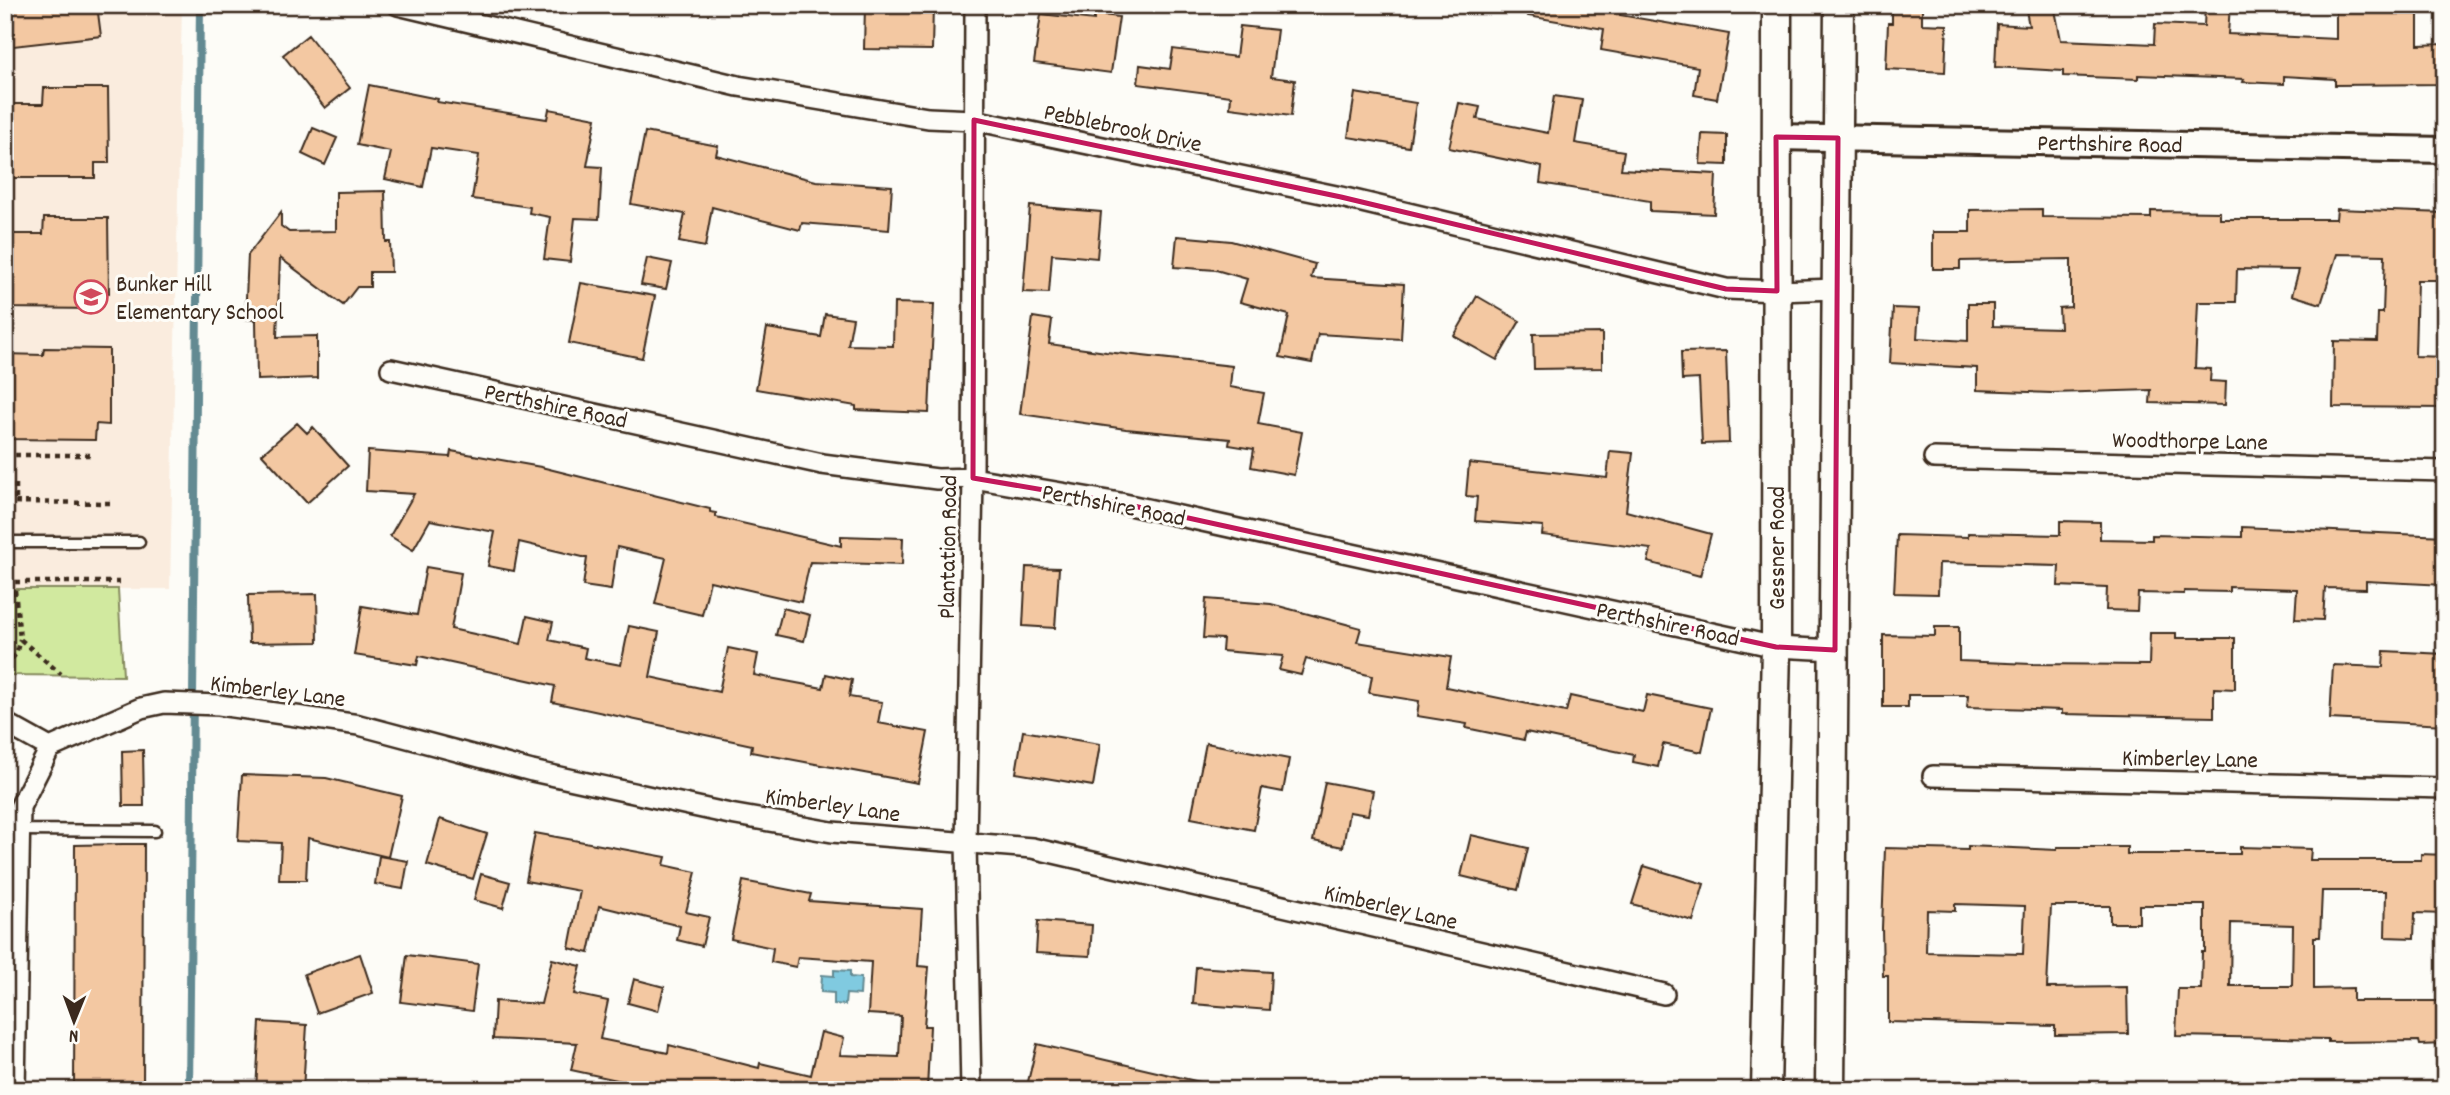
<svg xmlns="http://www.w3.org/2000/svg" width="2450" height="1095" viewBox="0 0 2450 1095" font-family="Dekko,sans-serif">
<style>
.built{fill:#faecde}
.green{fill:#d1e99f;stroke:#868a5e;stroke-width:2}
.water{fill:#80cae0;stroke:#648a92;stroke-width:2}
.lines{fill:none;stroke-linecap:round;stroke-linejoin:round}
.stream{stroke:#648a92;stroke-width:8}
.building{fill:#f3c8a2;stroke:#3b2a1e;stroke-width:2;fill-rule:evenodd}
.service-casing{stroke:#3b2a1e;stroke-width:15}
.minor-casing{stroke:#3b2a1e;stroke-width:24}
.tertiary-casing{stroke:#3b2a1e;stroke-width:30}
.secondary-casing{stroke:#3b2a1e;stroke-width:33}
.path{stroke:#3b2a1e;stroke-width:4.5;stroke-dasharray:5 5;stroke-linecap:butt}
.service{stroke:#fdfcf7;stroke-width:10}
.minor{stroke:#fdfcf7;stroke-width:19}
.tertiary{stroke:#fdfcf7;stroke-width:24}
.secondary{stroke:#fdfcf7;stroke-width:28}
.marked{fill:none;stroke:#c2185b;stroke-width:5;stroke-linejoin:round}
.labels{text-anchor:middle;stroke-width:6;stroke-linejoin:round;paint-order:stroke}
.street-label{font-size:24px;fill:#3b2a1e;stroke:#fdfcf7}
.poi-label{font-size:24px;fill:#3b2a1e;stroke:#fdfcf7;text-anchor:start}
</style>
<rect width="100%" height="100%" fill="#fdfcf7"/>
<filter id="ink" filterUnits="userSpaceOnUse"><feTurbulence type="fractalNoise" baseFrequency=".0143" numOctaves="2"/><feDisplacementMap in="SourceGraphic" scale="14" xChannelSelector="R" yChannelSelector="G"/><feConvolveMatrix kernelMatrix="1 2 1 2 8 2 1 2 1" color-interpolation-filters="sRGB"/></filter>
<g filter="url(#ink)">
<!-- built -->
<path class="built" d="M5,5H182L170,589H5Z"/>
<!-- green -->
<path class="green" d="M5,589H118L123,676L5,675Z"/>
<!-- water -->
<path class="water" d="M834,970L850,971V977L861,978L860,995L846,994L845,1005L834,1004V993L821,992L822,975L834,976Z"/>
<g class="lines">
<!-- stream -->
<path class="stream" d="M189,1090L200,5"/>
</g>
<!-- building -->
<path class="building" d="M5,5H97L101,36L5,47Z
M865,5H933L932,50L864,49Z
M1529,5H1621L1620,15L1729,34L1717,99L1694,95L1698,67L1601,50L1604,29L1528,16Z
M1892,5H1922V24L1947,25L1945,72L1886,69L1888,23H1892Z
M2025,5H2054L2061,40L2154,44L2155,24L2204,26L2205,5H2230L2228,34L2336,39V8H2418V45L2445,44V84L2335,85V79L2284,76V84L2243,82L2244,79L2138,75V79L2063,76V71L1995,67L1997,24L2029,26Z
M1041,14L1094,20V14L1119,17L1111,73L1034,63Z
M1240,26L1277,30L1271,77L1295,80L1291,116L1230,108L1231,96L1138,84L1140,65L1170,69L1173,49L1236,57Z
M308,35L350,88L325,108L283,55Z
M369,85L438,99L437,102L547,119L549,109L596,118L587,166L602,167L599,219L575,218L570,262L544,259L550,217L529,213L530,207L472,199L479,155L431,148L423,187L385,179L391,152L357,145Z
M44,88H108L109,163H95V178H5V104H43Z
M1355,93L1416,103L1409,147L1348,137Z
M1554,96L1582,100L1575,143L1624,151L1621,169L1716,174L1714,214L1650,211V201L1540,183L1542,167L1449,148L1459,103L1480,107L1477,119L1548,133Z
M313,128L337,138L325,165L302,154Z
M645,132L718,146L716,155L816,181L892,186L889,230L802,223L800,230L712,207L705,247L679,242L685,214L631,204Z
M1702,134L1727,135V165L1700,164Z
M385,191L386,242H390L391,272H370V287H357L343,305L280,258L277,337L317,336V378L257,380L256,320L245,319L248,255L281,212V226L289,232L336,231V192Z
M1030,206L1101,212L1097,258L1052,254L1049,293L1023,292Z
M2042,209V217L2151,218V211L2220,212V219H2336L2337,209L2445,213V280H2417L2415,356L2445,357V408L2333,407L2334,341L2377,342L2378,313H2383L2385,255L2337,254L2321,304L2292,295L2299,270L2237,269L2236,302H2198L2195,368L2211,369L2210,381L2226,382L2225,405L2150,403L2151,390L2052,393L1977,390V368L1890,363L1893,308L1919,309L1917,338L1968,341V304H1993V326L2060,328L2059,308L2071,307V259L1960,261V269H1933V232H1970V210Z
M44,218H108L109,293H95L96,309L5,308V234H43Z
M1177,236L1231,241L1315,264L1311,278L1404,284L1401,339L1318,334L1312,363L1280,357L1289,315L1240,302L1247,279L1216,270L1174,267Z
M647,258L672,263L666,289L641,285Z
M581,283L655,296L642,358L569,343Z
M1477,296L1520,321L1497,360L1454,336Z
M894,303L934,304L929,413L856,410V406L756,389L767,328L821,337L825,314L853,318L848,345L893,346Z
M1033,317L1052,320L1049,344L1106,352L1232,366L1230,387L1264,393L1258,424L1302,432L1294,475L1251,467L1254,449L1229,445L1230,439L1126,429L1020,414Z
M1602,333V368L1534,369L1533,334Z
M44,348L109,349V425L96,424L95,440L5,439V354L43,355Z
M1726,351L1729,443L1702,444L1699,379L1682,380L1681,352Z
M297,423L307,433L313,427L348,466L307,503L262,454Z
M368,451L450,457L451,451L541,467L710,509V512L716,513V517L841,546V536L903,538L902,565L810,562L801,602L710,581L702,615L655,604L666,558L617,547L611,590L583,586L587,558L519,542L514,571L488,566L495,532L430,520L413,550L390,536L414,494L366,491Z
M1610,451L1633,453L1626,511L1711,534L1700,576L1648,562L1651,549L1542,535L1543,526L1475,521L1477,497L1466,496L1469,463L1607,478Z
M2060,521L2100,522V539L2152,540V535L2242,537V527L2445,536V585L2366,581V589L2325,588L2323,620L2295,619L2297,589L2229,587V592L2184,591V594L2138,593L2137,611L2106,610L2107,588L2058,586L2059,566L1939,563L1938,594L1894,593L1897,535L1968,537V533L2060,535Z
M426,567L461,573L451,629L521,644L527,616L553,622L549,640L586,648L584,658L621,665L629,626L659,632L650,677L719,692L728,648L758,654L754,675L823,688L826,674L852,680L849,697L882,702L878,723L928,732L918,783L751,752L752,745L552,702L555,686L419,656L417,665L354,655L362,606L417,615Z
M1026,567L1059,568L1055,628L1023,626Z
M317,594L318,642L249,643L248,595Z
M1206,599L1271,604L1361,628L1357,642L1451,657L1446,687L1566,712L1570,696L1643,712L1647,695L1711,708L1702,752L1663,744L1658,767L1633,762L1634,755L1526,732L1524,740L1466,728L1467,724L1417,716L1419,701L1369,693L1372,676L1306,659L1301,675L1279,670L1283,656L1222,651L1223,639L1203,638Z
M783,608L810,615L804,641L776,635Z
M1935,627H1959V661L2032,664L2149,665L2150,633H2176V638H2235V689L2214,688V717L2062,714V710L1967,707L1968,695H1908V707H1883V635L1935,636Z
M2384,651L2445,654V725L2330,719L2333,665L2383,667Z
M1023,731L1100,744L1093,786L1016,773Z
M1206,743L1289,759L1283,792L1262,788L1254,830L1191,818Z
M143,750L144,806H123L122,751Z
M242,775L326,778L402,796L388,857L308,838L306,880H279L281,843L238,841Z
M1325,782L1373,791L1368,815L1349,812L1343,847L1313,841Z
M440,819L487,834L473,879L427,865Z
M535,833L666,857L664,865L696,872L686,912L709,917L702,946L677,940L680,926L599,906L589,953L569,948L580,891L526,881Z
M1471,835L1528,848L1518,890L1461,876Z
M123,844H144L143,1090H74L75,845Z
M1968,846L2057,850V847H2127V854H2240V847L2311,849L2310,860H2421V854L2445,855V914L2415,913L2414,938L2385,937L2386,891H2322L2320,937H2314V989L2353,988V1001H2445V1044L2420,1045L2419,1041L2328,1042V1039L2176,1036L2178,989H2201L2202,952H2205V905H2139V923H2110V906H2051L2047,988L2127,987L2128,1034L2055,1035V1026L1888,1022V976H1883L1882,928L1885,848L1968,850ZM1955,904L2025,906L2023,954L1926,952L1927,910L1955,911ZM2231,923L2293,925L2292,986H2230Z
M379,856L408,861L403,889L375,884Z
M1644,866L1704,884L1693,921L1632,904Z
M481,874L510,882L503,908L474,900Z
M743,881L811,894L809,901L922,909L918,966L929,967L924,1026H930L927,1090H663L571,1070L577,1043L493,1039L495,1001L541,1004L552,959L581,966L574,994L608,1001L600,1039L668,1053L669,1045L759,1068L760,1063L811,1075L821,1032L844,1038L840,1055L899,1057L901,1016L868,1014L871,962L798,957L796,967L771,962L773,948L731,939Z
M1038,921L1092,925L1090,956L1036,953Z
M360,954L373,993L317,1013L304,974Z
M407,955L478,964L472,1011L401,1002Z
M1196,967L1271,972L1269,1010L1193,1004Z
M634,979L664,987L658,1011L628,1003Z
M260,1022L307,1025L303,1090H256Z
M1037,1044L1200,1082L1199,1090H1026Z"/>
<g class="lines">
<defs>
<path id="service" d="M5,542H139
M5,818L20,830L155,831"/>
<path id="minor" d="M398,5L738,86L928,118L974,120L1341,197L1726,289L1777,291L1837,289
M391,369L822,464L937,479L973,478L1120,503L1776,647L1835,650
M1934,458L2445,471
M5,723L50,748L141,708L164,703L219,705L359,725L532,771L730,814L832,832L1032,848L1664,994
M1933,776L2445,788
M15,1090L20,807L50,748
M971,1090L966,843L973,478L975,5"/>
<path id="tertiary" d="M1776,137L2445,150"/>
<path id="secondary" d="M1766,1090L1776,647L1777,5
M1830,1090L1839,5"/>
</defs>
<!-- service casing -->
<use href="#service" class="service-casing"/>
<!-- minor casing -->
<use href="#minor" class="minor-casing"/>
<!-- tertiary casing -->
<use href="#tertiary" class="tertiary-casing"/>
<!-- secondary casing -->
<use href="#secondary" class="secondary-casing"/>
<!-- path -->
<path class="path" d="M5,455H95
M16,484V503
M5,502L111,503
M5,582H122
M15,590L20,639L61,674
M5,666L16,654L20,639"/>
<!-- service -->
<use href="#service" class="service"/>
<!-- minor -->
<use href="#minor" class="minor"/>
<!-- tertiary -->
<use href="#tertiary" class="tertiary"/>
<!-- secondary -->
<use href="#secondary" class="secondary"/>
</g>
</g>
<!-- marked area -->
<path class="marked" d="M974,120L1341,197L1726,289L1777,291L1776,137L1838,138L1835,650L1776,647L1120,503L973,478Z"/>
<!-- icons -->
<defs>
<symbol id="school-ring" viewBox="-11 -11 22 22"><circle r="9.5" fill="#fdfcf7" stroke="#d1495b" stroke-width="1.5"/><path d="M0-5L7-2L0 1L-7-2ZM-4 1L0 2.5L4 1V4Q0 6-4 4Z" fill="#d1495b"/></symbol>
</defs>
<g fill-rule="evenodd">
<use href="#school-ring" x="72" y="278" width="38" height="38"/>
</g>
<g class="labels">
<!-- street labels -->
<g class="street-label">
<text transform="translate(1123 127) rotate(12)" y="8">Pebblebrook Drive</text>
<text transform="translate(2110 143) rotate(1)" y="8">Perthshire Road</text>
<text transform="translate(556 405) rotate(12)" y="8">Perthshire Road</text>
<text transform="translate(2190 440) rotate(1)" y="8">Woodthorpe Lane</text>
<text transform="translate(1114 504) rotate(11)" y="8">Perthshire Road</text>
<text transform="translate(947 547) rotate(-89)" y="8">Plantation Road</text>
<text transform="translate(1776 548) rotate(-90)" y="8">Gessner Road</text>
<text transform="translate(1668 623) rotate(12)" y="8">Perthshire Road</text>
<text transform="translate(278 690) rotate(7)" y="8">Kimberley Lane</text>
<text transform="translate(2190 758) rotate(1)" y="8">Kimberley Lane</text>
<text transform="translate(833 804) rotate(8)" y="8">Kimberley Lane</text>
<text transform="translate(1391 906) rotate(13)" y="8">Kimberley Lane</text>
</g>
<!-- poi labels -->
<g class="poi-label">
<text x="116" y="291">Bunker Hill<tspan x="116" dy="28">Elementary School</tspan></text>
</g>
</g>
<!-- margin -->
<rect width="2450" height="1095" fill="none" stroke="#fdfcf7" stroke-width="28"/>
<rect x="14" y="14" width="2422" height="1067" fill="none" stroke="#3b2a1e" stroke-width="2.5" filter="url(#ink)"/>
<!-- north arrow -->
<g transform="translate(74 1021) rotate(181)" stroke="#fdfcf7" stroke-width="5" paint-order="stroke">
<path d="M0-5L12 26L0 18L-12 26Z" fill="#3b2a1e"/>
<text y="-10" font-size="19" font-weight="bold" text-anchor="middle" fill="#3b2a1e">N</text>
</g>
</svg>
